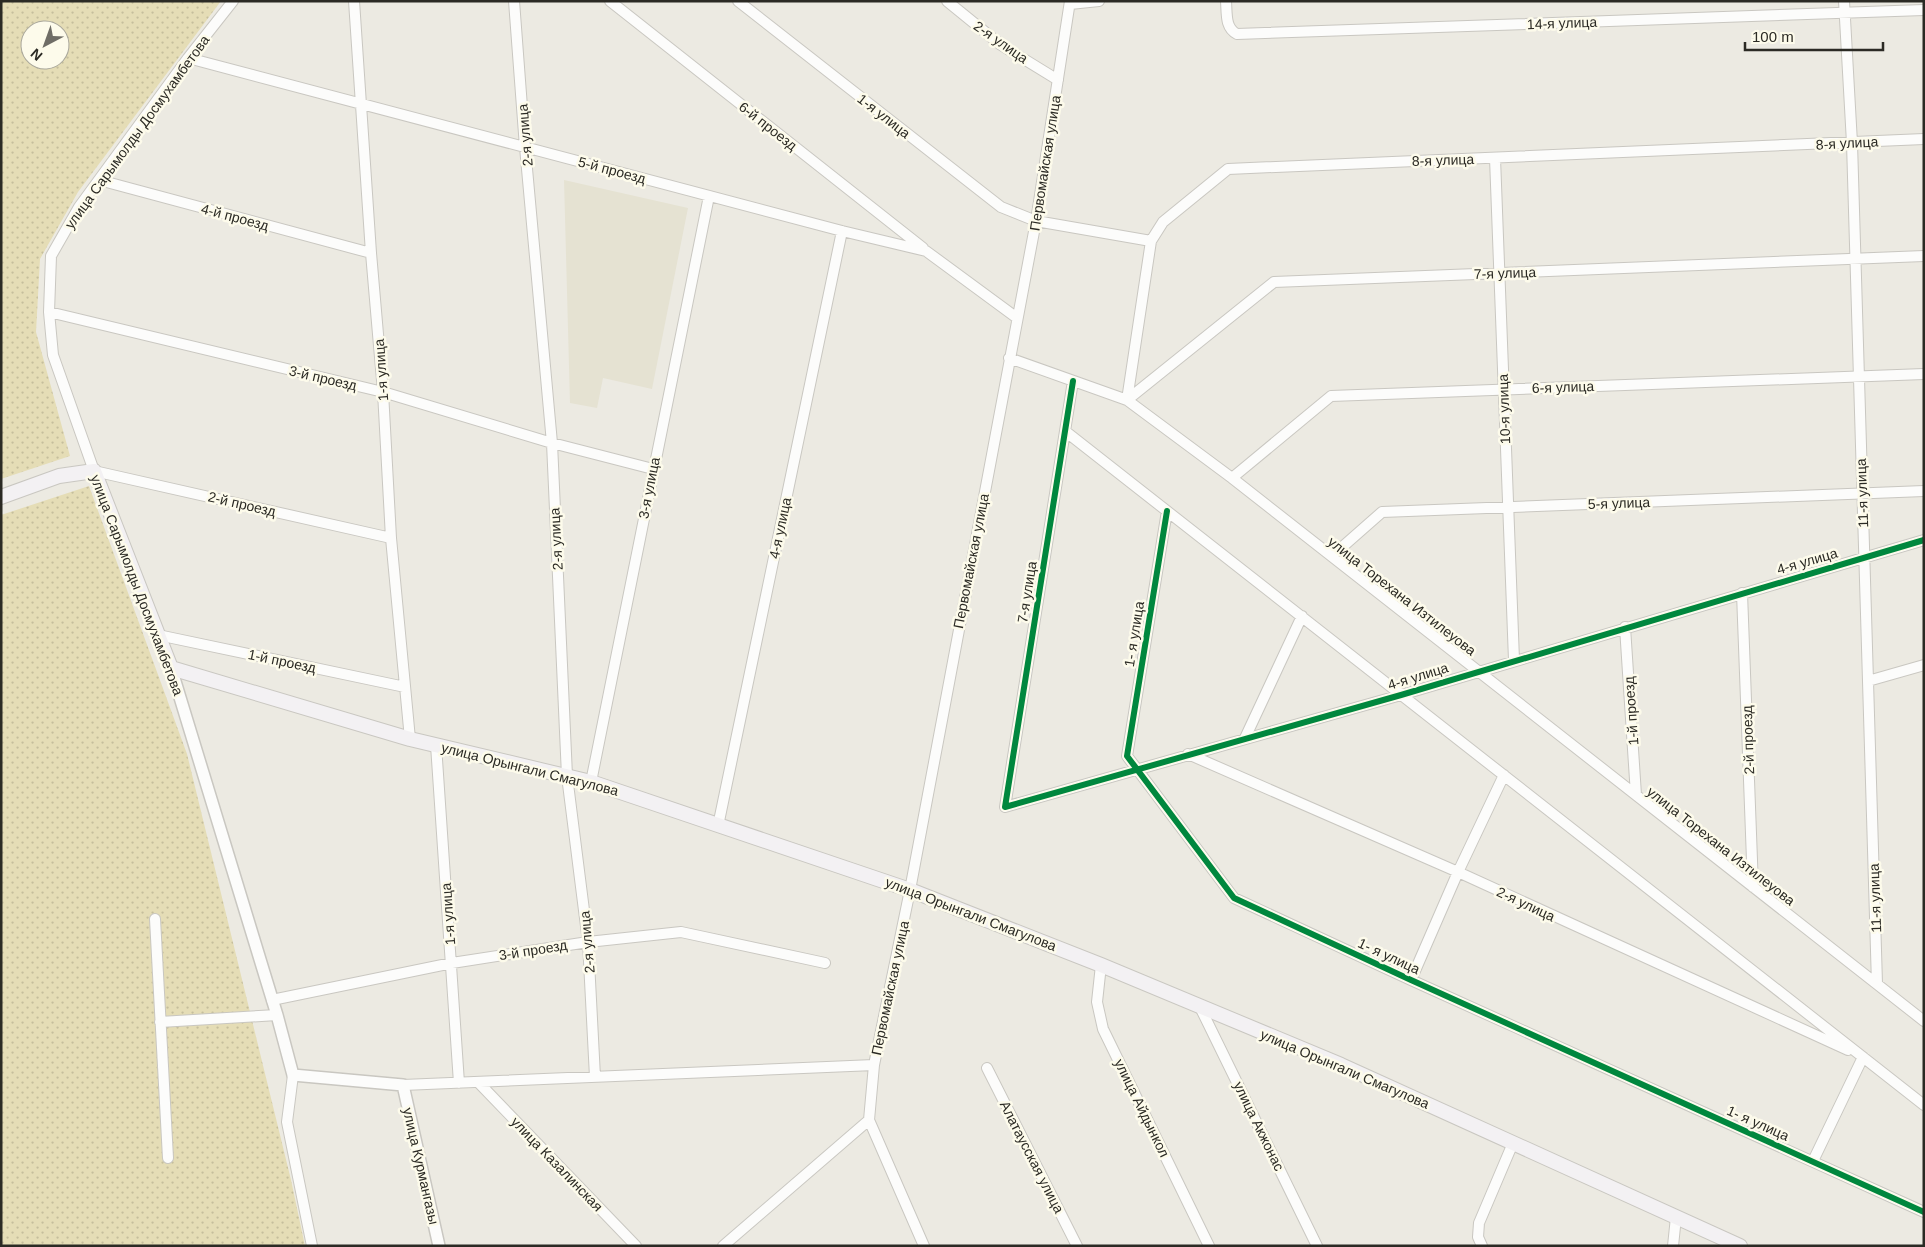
<svg xmlns="http://www.w3.org/2000/svg" width="1925" height="1247" viewBox="0 0 1925 1247" font-family="Helvetica,sans-serif">
<style>
.built{fill:#e5e2d2}
.garden{fill:url(#garden-dots);fill-rule:evenodd}
.lines{fill:none;stroke-linecap:round;stroke-linejoin:round}
.minor-casing{stroke:#c9c7c1;stroke-width:12}
.tertiary-casing{stroke:#c9c7c1;stroke-width:14}
.secondary-casing{stroke:#c9c7c1;stroke-width:16}
.minor{stroke:#fcfcfb;stroke-width:10}
.tertiary{stroke:#fcfcfb;stroke-width:11}
.secondary{stroke:#f3f1f3;stroke-width:14}
.cycleway-casing{stroke:#fdfbeb;stroke-width:9}
.cycleway{stroke:#00873e;stroke-width:6}
.labels{text-anchor:middle;stroke-width:5;stroke-linejoin:round;paint-order:stroke}
.street-label{font-size:14px;fill:#2b2a24;stroke:#fdfbeb}
</style>
<defs>
<pattern id="garden-dots" width="8" height="8" patternUnits="userSpaceOnUse" patternTransform="scale(1.25)"><rect width="8" height="8" fill="#e5ddb6"/><path d="M2 2h.1M6 6h.1" fill="none" stroke="#c5be9c" stroke-width="1.8" stroke-linecap="round"/></pattern>
</defs>
<rect width="100%" height="100%" fill="#eceae2"/>
<!-- built -->
<path class="built" d="M564,180L688,208L652,389L603,378L597,408L570,403Z"/>
<!-- garden -->
<path class="garden" d="M1,1H221L78,192L40,259L36,332L70,456L1,479ZM30,30H60V60H30Z
M89,486L187,754L291,1180L305,1246H1V515Z"/>
<g class="lines">
<defs>
<path id="minor" d="M233,1L188,58L79,207L51,256L49,312L53,355L94,471L391,538
M354,1L371,253L383,392L391,538L410,739
M514,1L525,147L552,443L567,776L588,942L595,1077
M610,1L923,248
M738,1L1001,207L1036,221L1151,241
M947,1L1001,45L1058,80
M1226,1C1227,14 1225,28 1237,34L1924,10
M1844,1L1852,143L1877,984
M1070,4L1099,1
M188,58L842,231L926,251L1017,318
M1495,158L1514,660
M99,180L371,253
M49,312L383,392L552,443L653,469
M1009,358L1127,400L1232,478L1924,1021
M1073,381L1005,807L1401,695L1924,540
M1127,400L1151,241L1163,222L1228,169L1924,139
M1127,400L1274,282L1924,256
M1065,431L1924,1105
M1232,478L1331,396L1924,374
M1167,511L1127,756L1234,898L1411,980L1924,1212
M1332,556L1382,512L1924,491
M1742,593L1753,887
M1625,627L1636,795
M158,635L405,687
M1868,681L1924,665
M1245,738L1302,616
M436,745L459,1083
M1188,754L1458,872L1848,1050
M591,782L709,196
M718,826L842,231
M155,919L168,1158
M1101,965L1097,1002L1103,1029L1209,1246
M1411,980L1458,872L1504,775
M272,1000L452,963L588,942L681,932L825,963
M1200,1007L1317,1246
M160,1022L277,1015
M987,1068L1077,1246
M293,1075L287,1122L312,1246
M478,1082L636,1246
M403,1085L874,1065
M1813,1161L1863,1057
M723,1246L869,1120
M924,1246L869,1120L874,1065L910,890L1036,221L1070,1
M1482,1246L1478,1237L1479,1223L1513,1143
M1673,1246L1676,1217"/>
<path id="tertiary" d="M171,668L277,1015L293,1075L403,1085L439,1246"/>
<path id="secondary" d="M1,497L59,476L94,471L171,668L410,739L591,782L910,890L1101,965L1341,1065L1740,1246"/>
</defs>
<!-- minor casing -->
<use href="#minor" class="minor-casing"/>
<!-- tertiary casing -->
<use href="#tertiary" class="tertiary-casing"/>
<!-- secondary casing -->
<use href="#secondary" class="secondary-casing"/>
<!-- minor -->
<use href="#minor" class="minor"/>
<!-- tertiary -->
<use href="#tertiary" class="tertiary"/>
<!-- secondary -->
<use href="#secondary" class="secondary"/>
<defs>
<path id="cycleway" d="M1073,381L1005,807L1401,695L1924,540
M1167,511L1127,756L1234,898L1411,980L1924,1212"/>
</defs>
<!-- cycleway casing -->
<use href="#cycleway" class="cycleway-casing"/>
<!-- cycleway -->
<use href="#cycleway" class="cycleway"/>
</g>
<g class="labels">
<!-- street labels -->
<g class="street-label">
<text transform="translate(1562 23) rotate(-2)" y="5">14-я улица</text>
<text transform="translate(1001 42) rotate(35)" y="5">2-я улица</text>
<text transform="translate(884 116) rotate(38)" y="5">1-я улица</text>
<text transform="translate(768 126) rotate(38)" y="5">6-й проезд</text>
<text transform="translate(137 132) rotate(-54)" y="5">улица Сарымолды Досмухамбетова</text>
<text transform="translate(525 135) rotate(-95)" y="5">2-я улица</text>
<text transform="translate(1847 143) rotate(-3)" y="5">8-я улица</text>
<text transform="translate(1443 160) rotate(-2)" y="5">8-я улица</text>
<text transform="translate(1045 163) rotate(-81)" y="5">Первомайская улица</text>
<text transform="translate(612 170) rotate(15)" y="5">5-й проезд</text>
<text transform="translate(235 217) rotate(15)" y="5">4-й проезд</text>
<text transform="translate(1505 273) rotate(-2)" y="5">7-я улица</text>
<text transform="translate(381 370) rotate(-94)" y="5">1-я улица</text>
<text transform="translate(323 378) rotate(13)" y="5">3-й проезд</text>
<text transform="translate(1563 387) rotate(-2)" y="5">6-я улица</text>
<text transform="translate(1504 409) rotate(-92)" y="5">10-я улица</text>
<text transform="translate(649 488) rotate(-79)" y="5">3-я улица</text>
<text transform="translate(1862 493) rotate(-92)" y="5">11-я улица</text>
<text transform="translate(1619 503) rotate(-2)" y="5">5-я улица</text>
<text transform="translate(242 504) rotate(13)" y="5">2-й проезд</text>
<text transform="translate(780 528) rotate(-78)" y="5">4-я улица</text>
<text transform="translate(556 539) rotate(-93)" y="5">2-я улица</text>
<text transform="translate(971 561) rotate(-79)" y="5">Первомайская улица</text>
<text transform="translate(1807 561) rotate(-16)" y="5">4-я улица</text>
<text transform="translate(137 585) rotate(69)" y="5">улица Сарымолды Досмухамбетова</text>
<text transform="translate(1027 592) rotate(-81)" y="5">7-я улица</text>
<text transform="translate(1402 596) rotate(38)" y="5">улица Торехана Изтилеуова</text>
<text transform="translate(1134 634) rotate(-81)" y="5">1- я улица</text>
<text transform="translate(282 661) rotate(12)" y="5">1-й проезд</text>
<text transform="translate(1418 676) rotate(-17)" y="5">4-я улица</text>
<text transform="translate(1631 711) rotate(-94)" y="5">1-й проезд</text>
<text transform="translate(1748 740) rotate(-92)" y="5">2-й проезд</text>
<text transform="translate(530 769) rotate(14)" y="5">улица Орынгали Смагулова</text>
<text transform="translate(1721 846) rotate(38)" y="5">улица Торехана Изтилеуова</text>
<text transform="translate(1875 898) rotate(-92)" y="5">11-я улица</text>
<text transform="translate(1526 904) rotate(25)" y="5">2-я улица</text>
<text transform="translate(448 914) rotate(-94)" y="5">1-я улица</text>
<text transform="translate(971 914) rotate(21)" y="5">улица Орынгали Смагулова</text>
<text transform="translate(587 942) rotate(-95)" y="5">2-я улица</text>
<text transform="translate(533 950) rotate(-9)" y="5">3-й проезд</text>
<text transform="translate(1389 956) rotate(25)" y="5">1- я улица</text>
<text transform="translate(890 988) rotate(-78)" y="5">Первомайская улица</text>
<text transform="translate(1345 1069) rotate(23)" y="5">улица Орынгали Смагулова</text>
<text transform="translate(1142 1108) rotate(64)" y="5">улица Айдынкол</text>
<text transform="translate(1758 1123) rotate(24)" y="5">1- я улица</text>
<text transform="translate(1259 1126) rotate(64)" y="5">улица Акжонас</text>
<text transform="translate(1032 1157) rotate(63)" y="5">Алатаусская улица</text>
<text transform="translate(557 1164) rotate(46)" y="5">улица Казалинская</text>
<text transform="translate(421 1166) rotate(77)" y="5">улица Курмангазы</text>
</g>
</g>
<!-- border -->
<rect width="1925" height="1247" fill="none" stroke="#2b2a24" stroke-width="5"/>
<!-- north arrow -->
<g transform="translate(45 45) rotate(221)"><circle r="24" fill="#fdfbeb" stroke="#a9a79b"/>
<path d="M0-4L9 19L0 12L-9 19Z" fill="#6f6d66"/>
<text y="-8" font-size="14" font-weight="bold" text-anchor="middle" fill="#2b2a24">N</text>
</g>
<!-- scale -->
<path d="M1745 42v8h138v-8" fill="none" stroke="#2b2a24" stroke-width="2.5"/>
<text x="1752" y="42" font-size="15" fill="#2b2a24" stroke="#fdfbeb" stroke-width="4" paint-order="stroke">100 m</text>
</svg>
